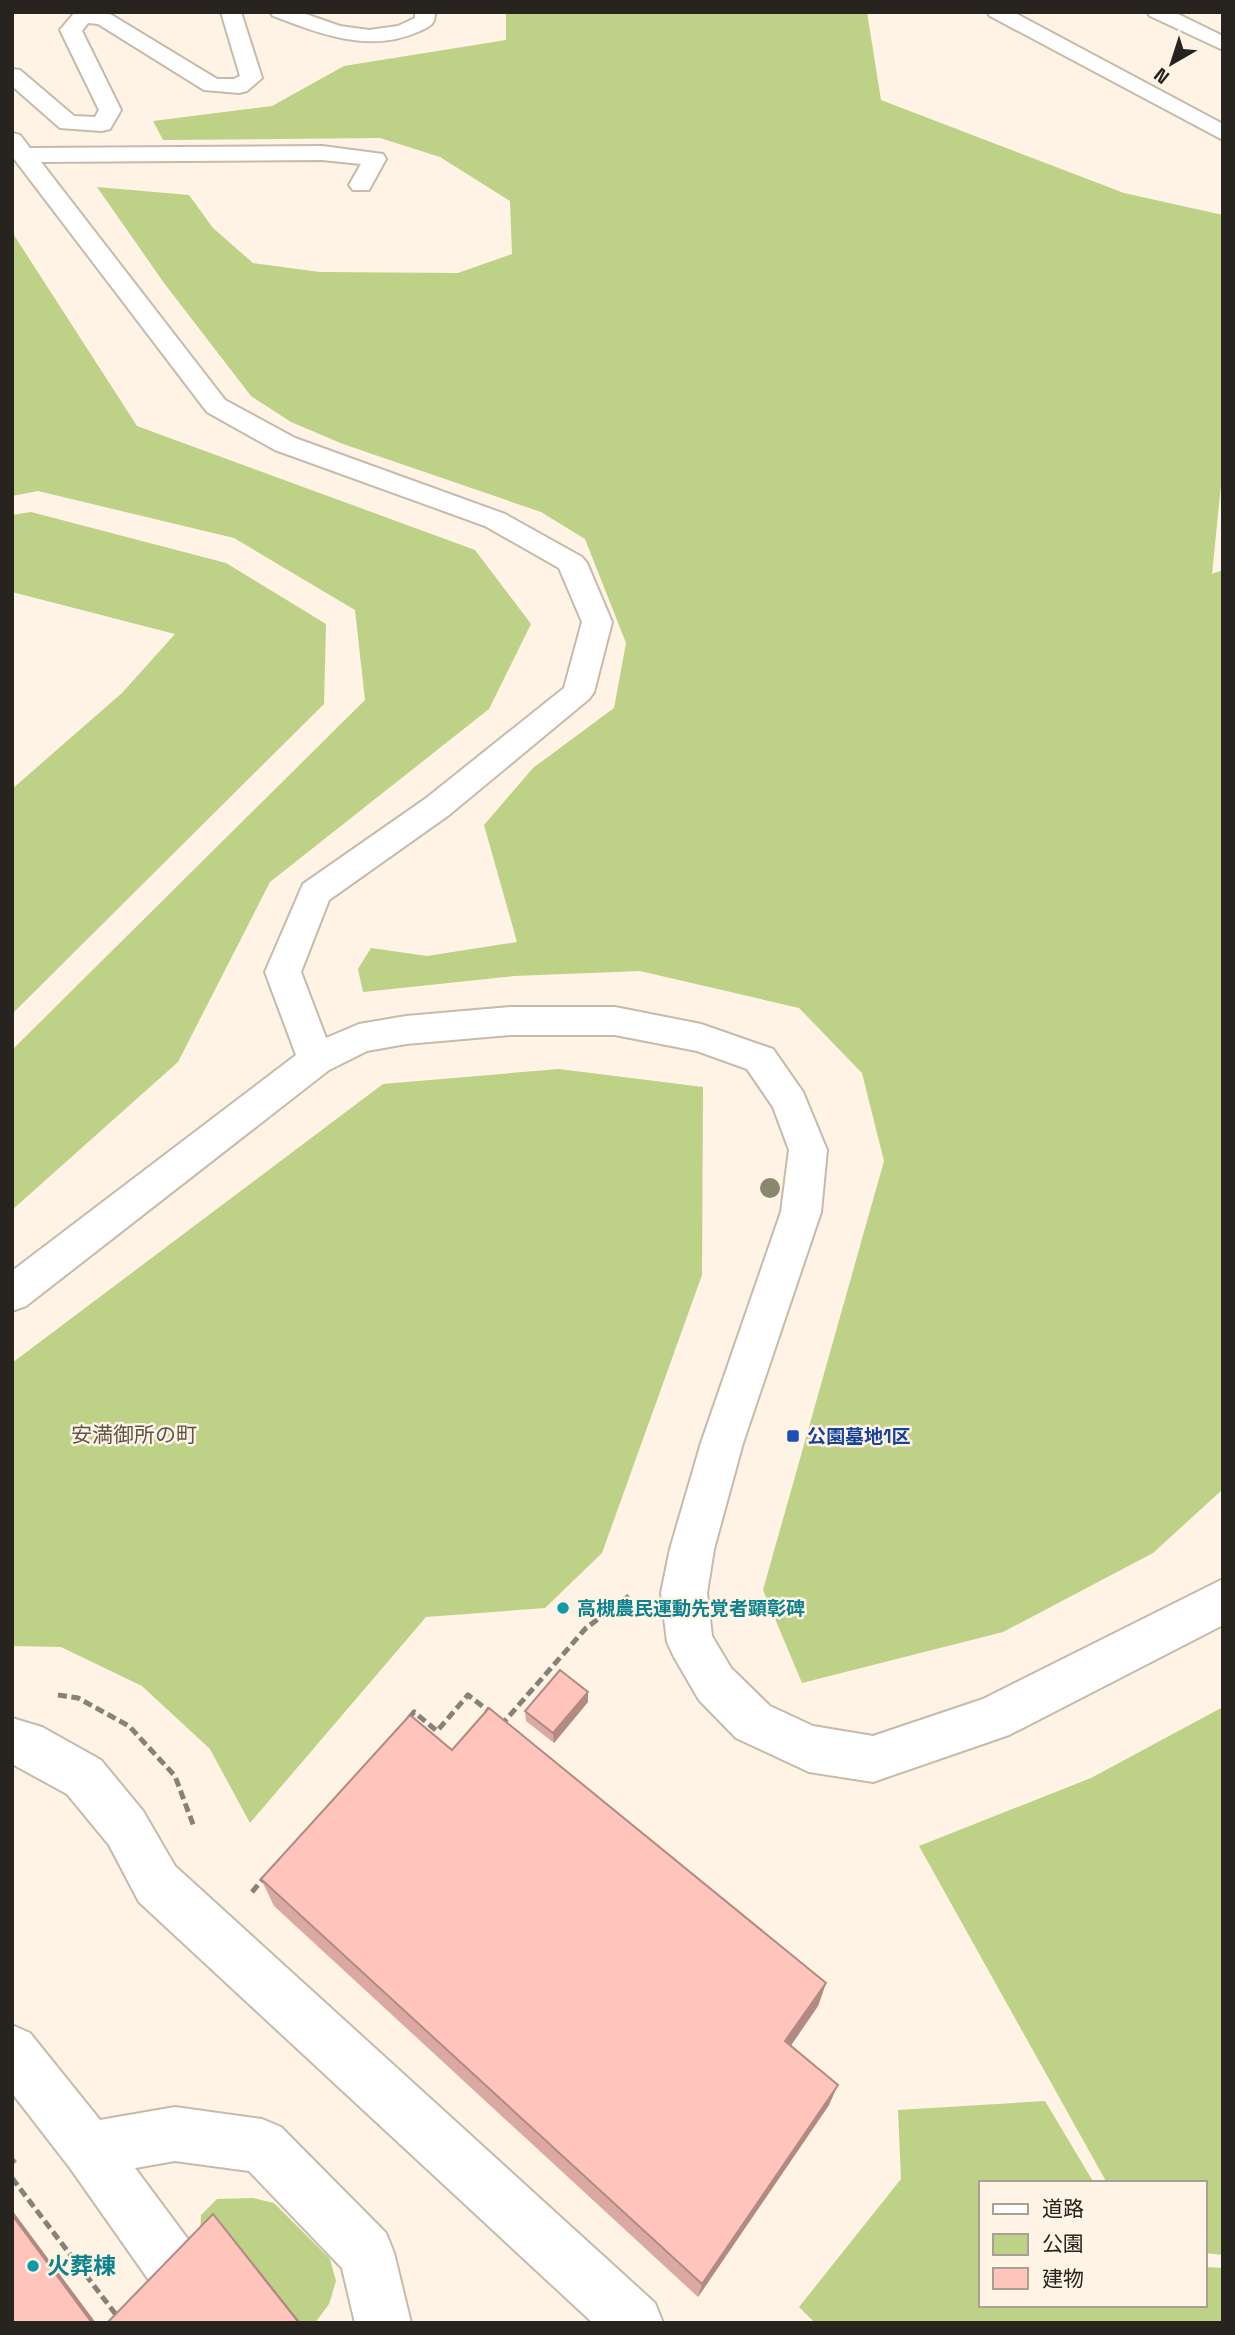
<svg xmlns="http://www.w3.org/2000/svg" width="1235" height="2335" viewBox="0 0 1235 2335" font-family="'Space Grotesk','Noto Sans JP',sans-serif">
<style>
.green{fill:#bdd187}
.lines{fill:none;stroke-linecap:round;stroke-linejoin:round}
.minor-casing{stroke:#c5baac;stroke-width:4}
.major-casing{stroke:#c5baac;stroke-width:4}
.highway-casing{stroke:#c5baac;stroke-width:4}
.path{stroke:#888178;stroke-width:5;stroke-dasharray:9 4.5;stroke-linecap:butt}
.minor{fill:#fff;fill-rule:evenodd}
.major{fill:#fff;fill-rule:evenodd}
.highway{fill:#fff;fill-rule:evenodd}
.tree{fill:#89886e}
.wall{fill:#dba9a2}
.shaded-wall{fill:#b28a84}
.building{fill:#ffc5bc;stroke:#b28a84;stroke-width:2}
.transit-dot{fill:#1a4fb4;stroke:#fef3e4;stroke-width:2.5}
.culture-dot{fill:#0f9aa8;stroke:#fef3e4;stroke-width:2.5}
.labels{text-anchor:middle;stroke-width:5;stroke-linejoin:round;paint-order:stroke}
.transit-label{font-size:19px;font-weight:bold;fill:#164399;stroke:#fef3e4;text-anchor:start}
.culture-label{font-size:19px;font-weight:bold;fill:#0d838f;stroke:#fef3e4;text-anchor:start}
.neighbourhood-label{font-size:21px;fill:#5d5447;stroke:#fef3e4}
.near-culture-label{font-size:23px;font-weight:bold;fill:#0d838f;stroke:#fef3e4;text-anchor:start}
</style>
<rect width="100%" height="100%" fill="#fef3e4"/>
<!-- green -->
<path class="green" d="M506,12H867L881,100L1124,193L1223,215V465L1212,574L1223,570V1489L1153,1553L1003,1632L802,1683L763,1590L884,1161L862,1073L799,1008L640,971L514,976L363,992L358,969L371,948L427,956L517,942L484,825L533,768L614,708L626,643L585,539L541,512L343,444L291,422L251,396L164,283L97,187L189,195L213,228L253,263L320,272L458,273L512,254L510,201L440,157L380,138L163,140L153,121L272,106L344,66L506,40Z
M12,232L137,426L475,550L531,624L489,709L270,882L178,1062L12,1210V1050L365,700L355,610L234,538L38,491L12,496Z
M31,512L226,563L326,624L324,704L12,1014V789L122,693L175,634L12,592V515Z
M559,1069L703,1087L702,1275L602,1553L545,1608L426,1617L250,1823L210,1749L142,1686L61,1647L12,1646V1363L383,1084Z
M1223,1707V2255L1205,2253V2183H1107L919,1846L1091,1778Z
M1045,2101L1094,2183H981V2305H1205V2267L1223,2268V2323H815L799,2307L901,2179L898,2110Z
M253,2198L274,2203L330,2259L336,2281L329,2304L315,2323H301L200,2236L201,2215L217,2199Z"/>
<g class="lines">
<defs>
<path id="minor" d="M75,12L110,14L217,79H234L240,76L221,12H241L262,78L247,91L239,93L204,90L98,24L88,23L82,31L121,110L110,129L102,131L60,128L12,86V69L20,70L74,116L95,117L99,110L60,30Z
M270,12H300L340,26L369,30L398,26L415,18V12H435C435,24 431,26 420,31C370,54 321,34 273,16Z
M12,133L20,135L30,148L322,146L383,154L386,159L369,190H353L349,185L361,164L322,160L41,162L225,400L295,438L505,514L582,557L587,563L612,622L594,692L589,699L449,815L329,900L301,972L326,1038L359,1024L406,1016L510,1007H615L701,1024L773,1049L803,1092L827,1150L821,1212L743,1443L714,1549L707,1593L712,1636L731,1668L770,1706L813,1726L873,1736L983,1699L1223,1579V1625L1009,1735L873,1782L809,1772L736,1738L699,1700L674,1657L667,1642L661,1593L670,1549L701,1443L781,1212L789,1150L773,1107L747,1069L697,1051L615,1035H510L406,1044L367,1051L329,1070L26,1306L12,1311V1271L296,1055L265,972L303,884L425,799L564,688L582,622L559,568L485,526L275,450L207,412L15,160L12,156Z
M12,1718L42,1727L101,1760L143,1811L175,1866L655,2303L663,2323H593L139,1902L109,1845L67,1794L12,1764Z
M12,2025L30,2033L100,2120L175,2107L262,2119L281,2127L386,2233L394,2253L411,2323H355L342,2268L249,2171L175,2161L135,2168L193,2246L201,2266L193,2286L173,2294L153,2286L70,2168L12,2093Z"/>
<path id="major" d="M987,12H1013L1223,124V140L990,16Z"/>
<path id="highway" d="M1147,12H1174L1223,36V50L1150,16Z"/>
</defs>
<!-- minor casing -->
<use href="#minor" class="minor-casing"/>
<!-- major casing -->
<use href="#major" class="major-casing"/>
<!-- highway casing -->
<use href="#highway" class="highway-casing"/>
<!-- path -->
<path class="path" d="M58,1695L78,1698L129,1726L175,1776L194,1827
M409,1718L414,1712L437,1731L468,1695L491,1713
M500,1721L503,1723L586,1628L629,1596
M252,1892L264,1878
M12,2178L117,2316"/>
<!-- minor -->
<use href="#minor" class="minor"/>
<!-- major -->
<use href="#major" class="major"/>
<!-- highway -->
<use href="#highway" class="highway"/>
</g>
<!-- trees -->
<circle class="tree" cx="770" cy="1188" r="10"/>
<!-- wall -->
<path class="wall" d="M588,1692V1702L554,1743L526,1721L525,1711Z
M261,1879L826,1983L818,2006L791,2045L829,2105L698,2297L274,1906Z"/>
<!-- shaded-wall -->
<path class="shaded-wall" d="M588,1692V1702L554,1743L553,1733Z
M826,1983L818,2006L779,2063L785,2041Z
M838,2085L829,2105L698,2297L702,2284Z
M12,2156L17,2161L12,2166Z
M12,2210L96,2323H92L12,2215Z
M213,2214L218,2219L301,2323H299Z"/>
<!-- building -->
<path class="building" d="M560,1670L588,1692L553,1733L525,1711Z
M489,1708L826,1983L785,2041L838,2085L702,2284L261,1879L410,1715L452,1750Z
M213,2214L299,2323H107Z
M12,2215L92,2323H12Z"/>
<!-- markers -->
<rect class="transit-dot" x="786" y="1429" width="14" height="14" rx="3.5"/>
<g class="culture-dot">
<circle cx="563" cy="1608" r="7"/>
<circle cx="33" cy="2266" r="7"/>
</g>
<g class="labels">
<!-- transit labels -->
<g class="transit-label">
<text x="807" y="1443">公園墓地1区</text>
</g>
<!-- culture labels -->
<g class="culture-label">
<text x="577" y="1615">高槻農民運動先覚者顕彰碑</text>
</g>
<!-- neighbourhood labels -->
<g class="neighbourhood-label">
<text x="134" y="1442">安満御所の町</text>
</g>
<!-- near-culture labels -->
<g class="near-culture-label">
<text x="47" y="2274">火葬棟</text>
</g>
</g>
<!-- border -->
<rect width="1235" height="2335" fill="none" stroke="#27231e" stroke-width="28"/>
<!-- legend -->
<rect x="979" y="2181" width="228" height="126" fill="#fef3e4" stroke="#a8a095" stroke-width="2"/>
<rect x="993" y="2204" width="35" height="10" fill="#ffffff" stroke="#a8a095" stroke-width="2"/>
<text x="1042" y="2216" font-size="21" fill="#27231e">道路</text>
<rect x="993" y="2234" width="35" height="21" fill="#bdd187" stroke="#a8a095" stroke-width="2"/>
<text x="1042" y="2251" font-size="21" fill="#27231e">公園</text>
<rect x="993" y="2268" width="35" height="21" fill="#ffc5bc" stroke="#a8a095" stroke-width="2"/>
<text x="1042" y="2286" font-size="21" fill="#27231e">建物</text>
<!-- north arrow -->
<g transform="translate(1172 63) rotate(219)" stroke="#fef3e4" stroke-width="5" paint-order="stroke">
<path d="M0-5L12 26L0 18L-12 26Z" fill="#27231e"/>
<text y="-10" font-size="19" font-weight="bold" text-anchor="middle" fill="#27231e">N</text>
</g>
</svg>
